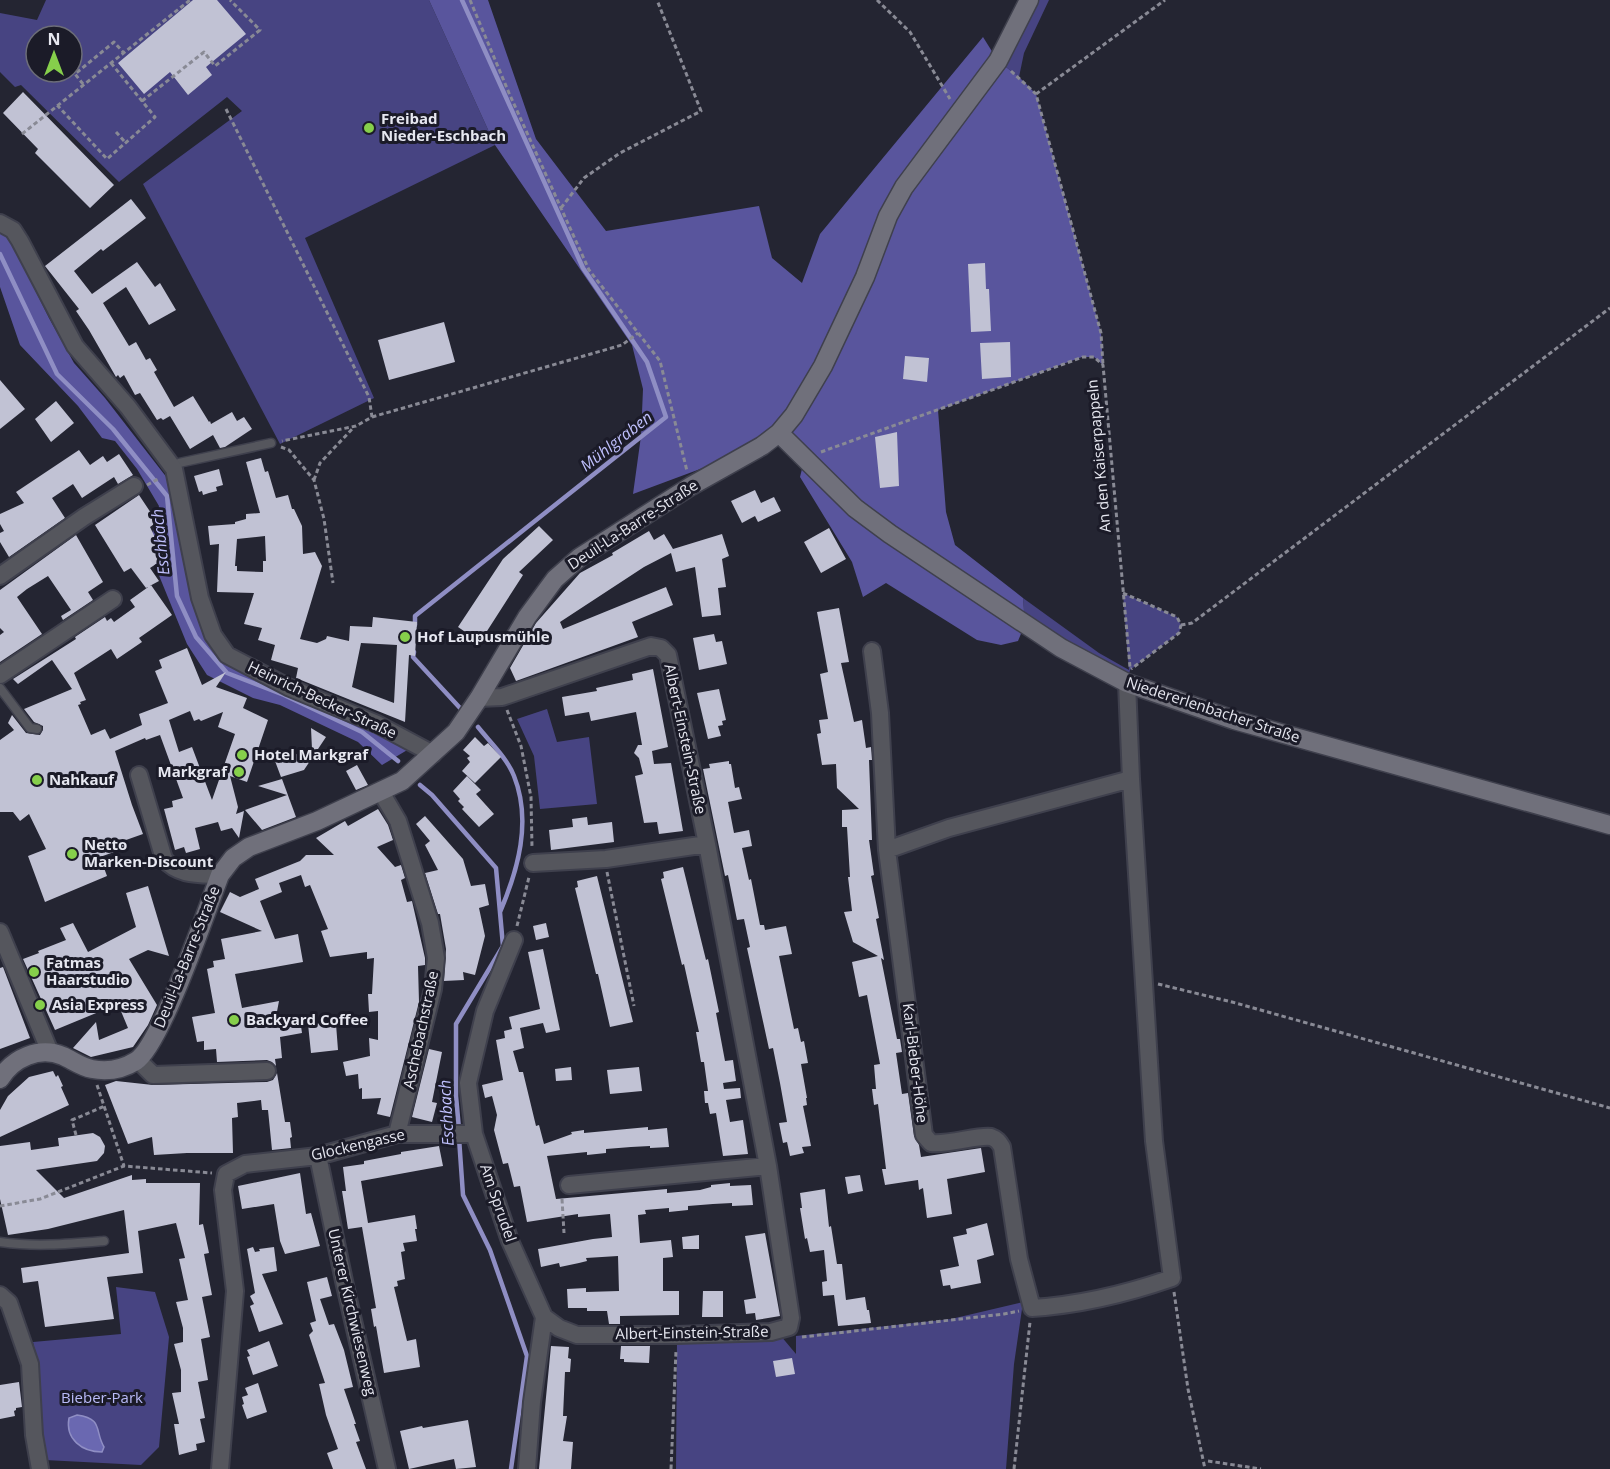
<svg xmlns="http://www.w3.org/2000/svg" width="1610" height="1469" viewBox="0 0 1610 1469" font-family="'Open Sans',sans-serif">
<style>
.green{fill:#474482;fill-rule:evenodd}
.forest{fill:#59559d}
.water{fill:#6a68b1;stroke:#8f8ec4;stroke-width:1.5}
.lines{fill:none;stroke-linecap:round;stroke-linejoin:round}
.stream{stroke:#8f8ec4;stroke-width:4.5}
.building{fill:#c1c2d4;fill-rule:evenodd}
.lane-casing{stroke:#3f404d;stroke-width:11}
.street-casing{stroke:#3f404d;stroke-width:20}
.secondary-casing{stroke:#3f404d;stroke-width:21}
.path{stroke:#898a95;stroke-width:3;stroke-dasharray:4.5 3;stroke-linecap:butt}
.lane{stroke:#55565d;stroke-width:8}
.street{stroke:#55565d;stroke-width:16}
.secondary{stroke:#70707b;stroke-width:18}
.poi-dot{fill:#86cf4b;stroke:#1b1b28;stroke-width:2}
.labels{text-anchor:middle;stroke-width:6;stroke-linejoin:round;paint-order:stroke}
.poi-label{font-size:15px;font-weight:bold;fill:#e6e7f0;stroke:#1b1b28;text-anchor:start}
.street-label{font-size:15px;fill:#e6e7f0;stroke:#1b1b28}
.park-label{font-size:15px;fill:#babbf8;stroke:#1b1b28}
.water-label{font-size:16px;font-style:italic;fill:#c0c1fe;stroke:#1b1b28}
</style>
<rect width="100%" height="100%" fill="#242532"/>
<!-- green -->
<path class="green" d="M46,0H429L495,145L305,238L374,398L280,444L143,184L242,111L227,97L119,182L21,85L15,87L0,72V13L37,20ZM36,36H72V72H36Z
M1029,0H1049L1024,53L1019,77L998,61Z
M1123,593L1177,617L1181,625L1179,633L1130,670L1127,683L1025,624L1023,598L1099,653L1129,670Z
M547,709L557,742L589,737L597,804L540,809L534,756L517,719Z
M116,1287L155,1292L169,1337L159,1447L141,1465L45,1460L39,1372L33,1342L121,1334Z
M1023,1302L1014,1364L1006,1469H676L677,1340L775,1329L796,1354V1336L951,1319Z"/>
<!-- forest -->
<path class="forest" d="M429,0H488L536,139L606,231L759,206L772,258L802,283L820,234L983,37L998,61L1019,77L1036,94L1101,333L1103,365L1094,357H1082L938,410L946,512L955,545L1023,598L1025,624L1018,641L1001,645L977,640L886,583L863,597L852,562L800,477L805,457L779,433L762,446L633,494L641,436L643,389L632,345L495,145Z
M0,231L12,243L49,318L74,363L105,398L171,483L190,592L204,635L325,705L409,749L382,765L358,742L280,705L253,698L207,675L187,644L158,573L150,542L159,506L137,469L115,441L102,438L78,406L20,345L0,287Z"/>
<!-- water -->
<path class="water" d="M77,1415C104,1419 94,1430 104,1447L102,1452C82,1452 65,1439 69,1418Z"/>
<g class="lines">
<!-- stream -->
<path class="stream" d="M0,254L57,374L113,429L167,496L177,596L196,637L227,673L284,695L362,732L398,761
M415,625V616L666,417L647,362L583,268L462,0
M414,652L413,657L460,708
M478,727C490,742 507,758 514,776C532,821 518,870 500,912
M420,785L432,795L496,868L503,946L456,1024V1096L459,1129
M459,1138L463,1195L490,1250L527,1356L511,1469"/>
</g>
<!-- building -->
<path class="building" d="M193,0H217L246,34L206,67L212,75L188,95L170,72L144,94L118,63Z
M23,92L114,185L90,208L35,153L38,149L3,113Z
M131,199L146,218L103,251L101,249L74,271L92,294L137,262L155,287L160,283L176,310L149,325L126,287L103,303L129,346L136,342L146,360L150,358L157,370L154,372L174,407L193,396L209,422L210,421L211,424L232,412L237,421L244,417L252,429L225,447L220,448L213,435L190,449L170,416L163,420L161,418L157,420L140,393L135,395L124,375L120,378L118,375L116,377L89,330L76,311L79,309L45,266Z
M985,263L986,289H989L991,331L971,332L968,264Z
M444,322L455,362L389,380L378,340Z
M1010,342L1011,377L982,379L980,343Z
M905,356L929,358L927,382L903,379Z
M0,380L25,409L0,429Z
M56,401L74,423L51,442L35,419Z
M897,432L899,486L880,488L875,437Z
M79,450L90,465L103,456L107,462L119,454L133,475L118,484L114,477L82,498L73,484L52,498L65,518L9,557L0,542V533L4,531L0,524V514L24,503L16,492Z
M261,458L265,472L268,471L276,498L288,495L292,509H294L302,526L303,554L315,552L322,566L300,639L317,643L326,639L327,636L349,641L350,626L372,627L373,617L417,622L415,656L409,655L405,722L296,678L298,668L271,660L275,645L258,640L262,628L244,624L254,593L217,592L219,544L210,545L208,526L235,524V522L246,519V514L260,513L246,462ZM265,536L266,561H263V572L237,571V566H235L237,539ZM361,643L397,645L394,703L352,687Z
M219,469L223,485L216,487L217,491L209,493L203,495L202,491L199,492L194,476Z
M755,490L761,503L774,497L781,511L758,522L755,516L742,523L731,501Z
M139,495L157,522L150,527L165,558L150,568L159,581L146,588L131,568L124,572L95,525Z
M539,526L553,540L519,572L523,575L480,642L458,627L503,559Z
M829,528L846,559L821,573L804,542Z
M649,531L654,540L664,534L673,549L722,534L729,556L722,559L726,587L718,588L721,615L702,617L695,567L676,572L671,553L644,567L560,622L563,629L666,587L673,605L632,622L638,637L516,681L510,668L536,623L580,573L613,555L612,553Z
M76,535L103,582L88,592L93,600L63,620L61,616L71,610L48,576L27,589L17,597L42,634L0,662V635L4,632L0,628V590Z
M151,585L172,615L139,638L142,642L117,659L111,649L74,673L86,700L80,702L79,700L81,704L78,705L91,735L105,729L110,739L142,725L139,714L168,703L155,671L162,668L159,660L187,648L202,685L226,672L216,687L247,698L243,708L268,720L247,782L230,776L238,807L236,814L244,811L239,838L232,828L221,831L218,822L195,828L200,849L186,853L184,847L175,850L164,809L173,807L172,801L183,798L160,735L146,740L145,738L115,751L132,805L143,834L126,840L128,847L100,857L107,876L45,902L28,856L46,849L29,814L20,821L13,812H0V740L14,730L8,723L12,715L26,733L40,735L43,730V726L34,722L24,709L72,689L52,660L18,684L13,679L76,639L75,637L105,617L107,621L111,618L114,622L135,607L130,600ZM190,711L194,721L199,719L201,721L223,712L218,727L235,734L212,800L192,747L179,752L169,720Z
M839,608L849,662L841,663L854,722L862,720L866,748L871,747L872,760H869L872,840H869L874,875L871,876L879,918L876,919L884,960L881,958L897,1039H900L902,1052L896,1053L902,1094L908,1093L914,1136L919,1145L921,1157L981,1148L985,1172L947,1179L952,1214L927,1218L923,1188L919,1190L918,1180L885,1185L882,1169H886L878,1104L874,1105L872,1089H876L874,1065L880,1064L867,995L859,997L852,962L878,956L853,942L844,912L852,911L848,877H850L847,827H842V810L859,809L837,788L836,764L822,765L817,734L821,733L819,720L828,719L820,674L828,672L817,612Z
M714,634L716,642L722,641L727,664L699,670L693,638Z
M653,669L668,747L652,751L654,764L671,763L683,831L659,834L657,822L644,823L635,776L643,774L639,758L634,753L638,745H642L636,712L591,721L589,712L565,716L562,697L597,691L596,688L633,680L632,674Z
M719,689L726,720L722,721L723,725L718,726L721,736L708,739L697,693Z
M311,728L326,737L304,770L281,777L275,761L312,749Z
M475,737L484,746L488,743L501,757L475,783L462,771L470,762L467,758L470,756L463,750Z
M729,761V764H731L735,788L739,787L742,799L728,802L734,833L749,830L752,846L742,848L749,880L751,879L760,925H764L765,930L786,926L792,954L779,956L794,1029L798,1028L801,1042L804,1041L808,1063L801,1064L807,1098H806L807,1105L803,1106L811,1146L802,1147L804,1153L790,1156L787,1142L783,1143L779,1123L787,1122L780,1083L773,1048L769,1049L747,948L750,947L744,919L737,920L728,875L725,876L703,769L710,768L709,764Z
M357,765L368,785L356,790L346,771Z
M467,776L481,790L476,794L494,814L479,827L462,809L464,807L458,801L460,799L453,791Z
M282,779L296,817L262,830L245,810L287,795L258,786Z
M378,809L388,825L393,840L377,847L395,867L401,865L405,878L401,880L407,902L412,901L425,958V965L418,966L419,1002L390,1117L377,1114L381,1098L362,1099V1088L359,1089L358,1074L346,1076L343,1062L370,1056L369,1038L378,1040V1011L369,1012L368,994H372L374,958L367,959V952L330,957L321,931L328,929L310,885L305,887L301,875L279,883L282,892L260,901L275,939L298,934L303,962L235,974L242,1008L279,1001L275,1022L300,1019L302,1033L280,1037L282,1058L275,1059L276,1066L272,1062L267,1060L217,1062L216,1049L204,1050V1041L197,1042L192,1017L215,1013L207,969L214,967L213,961L225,959L221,939L262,931L220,912L230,892L240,897L259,889L255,879L300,861L306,855H334L316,838L345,821L348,826Z
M425,816L463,859L471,886L485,884L489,905L479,908L485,936L475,975L463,972L464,980L444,981L446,949L440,914H438L425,873L438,870L425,845L430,841L416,824Z
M587,817L588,825L612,822L614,842L551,850L549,830L573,827L572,819Z
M683,867L706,960L708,959L719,1012L716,1013L725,1061L733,1060L736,1081L723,1083L724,1089L740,1088L741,1098L726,1100L730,1122L743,1120L748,1154L723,1156L716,1113L710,1114L708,1103H705L704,1091H708L704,1062H701L696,1032H699L684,964L682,965L661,879L664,878L663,872Z
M597,876L633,1022L610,1027L598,974H596L575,888L578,887L577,881Z
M148,886L169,956L148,950L129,959L157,1005L148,1025L133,1047L91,1057L73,1048L96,1022L99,1040L128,1028L118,1004L55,1030L23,959L39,953L38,951L66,940L60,928L73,923L88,952L136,927L126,893Z
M546,923L549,937L536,940L533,926Z
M543,949L560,1030L546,1033L543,1023L520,1028L524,1048L513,1051L519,1072H523L536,1126L539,1125L544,1144L572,1134L571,1132L584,1130V1133L648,1127V1130L667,1128L669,1147L650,1148V1146L631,1147L606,1149V1153L587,1155V1152L547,1156L556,1199L667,1189V1193L700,1190L711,1187V1185L730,1183V1186L751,1185L753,1205L732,1206V1203L713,1204L688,1206V1210L669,1212V1208L645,1210L646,1214L638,1215L640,1243L671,1240L673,1257L663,1258V1291H679V1315L620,1316V1324H609L607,1311H587V1308H568L567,1289L586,1288V1292L619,1291L618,1256L586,1258L587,1261L579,1263L560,1267L559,1263L541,1267L538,1249L593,1239L612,1237L610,1214L578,1217V1214L527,1222L520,1186L514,1187L508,1163L503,1164L494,1130L497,1115L492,1096L485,1098L482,1085L503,1080L496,1040L505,1038L504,1031L512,1029L509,1017L540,1009L528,952Z
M3,967L30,1038L0,1049V968Z
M327,1023V1025L336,1024L338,1050L311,1053L308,1024Z
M429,1049L442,1052L432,1102L437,1103L432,1122L412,1117Z
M571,1067L572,1080L556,1081L555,1069Z
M639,1067L642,1091L610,1094L607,1070Z
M53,1071L56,1077L58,1075L63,1086L61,1087L69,1105L0,1137V1110L8,1096L29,1077Z
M277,1073L285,1122H290L292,1137L290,1138L291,1148L272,1150L268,1110H262L261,1100L237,1103L238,1117L232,1118L233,1153H187L154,1155L152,1137L128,1144L105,1085L116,1081L153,1085L267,1082L273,1080Z
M93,1133L100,1137L105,1146L104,1153L97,1161L36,1170L64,1198L132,1175V1180L146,1179V1183H200L199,1225L203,1224L209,1253L204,1254L212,1295L202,1297L210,1337L201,1339L208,1380L198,1382L205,1418L200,1419L205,1442L196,1444L197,1450L179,1455L174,1424H179L172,1393L181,1392V1370L174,1344L183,1342V1328L176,1302L188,1300L179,1259L185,1258L176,1223L138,1231L143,1273L107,1277L114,1319L45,1327L38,1281L23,1283L21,1268L129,1253L124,1210L48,1229L8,1235L0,1199V1146L30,1142L31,1150L59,1146L58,1138Z
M439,1146L443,1166L361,1181L368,1223L415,1215L417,1229H415L417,1241L403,1243L405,1251L401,1252L405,1279L397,1281L398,1286L394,1287L407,1341L416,1339L420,1367L384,1373L376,1326L374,1327L371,1309L376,1308L362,1227L348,1229L342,1191H346L343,1167L364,1164V1161L401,1154V1152Z
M300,1173L306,1214L311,1213L320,1246L285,1254L280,1241L274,1204L242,1209L238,1186Z
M860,1175L863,1191L848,1194L845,1177Z
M825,1189L829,1227L831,1226L837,1264H842L846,1300L865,1297L867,1310H869L871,1323L838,1326L834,1295L823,1296L822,1282L827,1281L824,1250L810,1252L807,1238L805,1239L800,1208H802L800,1193Z
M987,1223L994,1255L977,1260L981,1283L951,1289L950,1285L943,1286L940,1270L959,1266L953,1237L967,1234L966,1229Z
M765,1233L780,1316L756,1320L755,1313L746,1314L744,1300L756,1298L745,1236Z
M699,1235V1249H683L682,1237Z
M253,1247L255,1252L260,1251L259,1249L274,1247L277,1271L262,1274L283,1324L259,1332L250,1306L254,1304L250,1296L255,1293L247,1249Z
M327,1277L332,1296L320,1299L329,1325L334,1324L344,1350L353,1387L344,1389L356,1424H354L360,1441L356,1442L366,1469H333L327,1453L338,1449L326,1415L319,1384L325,1383L309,1335L313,1331L310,1323L316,1321L307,1282Z
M703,1291H723V1317H702Z
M269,1341L278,1366L253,1375L247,1357L250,1356L247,1350Z
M551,1346L569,1347L568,1358L571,1359L570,1372H565L563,1416H567L563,1441L573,1442L571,1469H539Z
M621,1346H650L649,1363L624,1362V1359H620Z
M792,1358L795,1374L776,1377L773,1361Z
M19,1382L22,1407L16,1408V1410L14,1411L15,1416L0,1419V1385Z
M258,1383L267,1412L247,1419L242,1405L244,1404L242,1397L248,1395L245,1388Z
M468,1420L476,1467L456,1469L454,1459L409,1469L400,1431L422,1426L423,1428Z"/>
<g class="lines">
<defs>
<path id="lane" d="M174,469L179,463L271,443
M0,688L30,728L37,729
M0,1242C35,1247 68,1244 104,1241"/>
<path id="street" d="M0,223L13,230L20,241L75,346L128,407L174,469L200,598L213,635L227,655L288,687L377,724L433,754
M0,576L84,517L134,486
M872,651L880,713L887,850L924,1135L931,1143C950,1145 977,1135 991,1137C997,1139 999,1142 1002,1147L1019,1259L1032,1308C1079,1305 1126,1294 1172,1278L1154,1141L1131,779
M0,675L113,599
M479,698L502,697L651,646L661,648L668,655L707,844L768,1166L791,1318L789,1327L771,1332L676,1335H577L559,1328L544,1317
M139,775L164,859C178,876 199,874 220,875
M381,792L398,821L430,923L436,958L433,989L397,1134
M887,850L949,828L1131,779L1127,683
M533,863L606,859L707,844
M0,932L50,1052
M514,940L485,1011L468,1083L474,1134L510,1241L544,1317L532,1402L527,1469
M138,1060L153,1075L267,1071
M318,1156L344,1281L387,1469
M569,1185L768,1166
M0,1295L9,1303L30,1364L34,1435L40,1469
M220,1469L235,1291L223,1190L226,1174L245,1164L318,1156L397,1134H474"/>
<path id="secondary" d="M779,433L855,508L890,534L1061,648L1127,683L1234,720L1610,825
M0,1079C13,1058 39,1046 63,1056C72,1060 81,1067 92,1069C107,1072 123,1069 136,1061C161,1045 207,909 220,875L233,858L249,847L317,821L402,781L456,732L479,698L527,617L555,579L580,557L691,486L762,446L779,433L794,415L823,366L865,277L888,216L904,187L998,61L1029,0"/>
</defs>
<!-- lane casing -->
<use href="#lane" class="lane-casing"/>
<!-- street casing -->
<use href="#street" class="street-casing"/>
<!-- secondary casing -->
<use href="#secondary" class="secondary-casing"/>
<!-- path -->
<path class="path" d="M470,0L509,93L589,270L660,361L687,471
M877,0L910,32L950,99
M1011,71L1036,94L1101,333L1103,365
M83,84L75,74L114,42L124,53
M1036,94L1165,0
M142,101L204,52L215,66L260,30L230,0
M57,105L107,159L155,117L111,63
M226,109L369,397L372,417L356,426L282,441
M116,132L125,142
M22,134L190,0
M561,208L584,178L620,153L701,111L657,0
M372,417L622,345L638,333
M281,447L289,450L314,480L324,519L333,583
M821,452L1083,357H1094L1103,365L1130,667
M314,480L320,463L354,427
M147,485L160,478
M1123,593L1177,617L1181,625L1179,633L1131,669
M1181,625L1192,623L1610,308
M507,710L521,746L531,797L532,847
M607,872L634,1006
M517,926L529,877
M1158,984L1232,1002L1610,1108
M97,1085L124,1166
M76,1135L72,1120L105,1106
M562,1199L564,1233
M0,1206L40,1199L124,1166L212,1173
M1174,1292L1188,1389L1205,1469
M802,1337L1004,1314L1019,1311
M1208,1461L1261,1469
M671,1469L676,1351
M1014,1469L1030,1322"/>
<!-- lane -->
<use href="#lane" class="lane"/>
<!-- street -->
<use href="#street" class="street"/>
<!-- secondary -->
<use href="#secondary" class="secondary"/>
</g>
<!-- markers -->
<g class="poi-dot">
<circle cx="369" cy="128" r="6"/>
<circle cx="405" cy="637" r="6"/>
<circle cx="242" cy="755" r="6"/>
<circle cx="239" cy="772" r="6"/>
<circle cx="37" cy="780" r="6"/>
<circle cx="72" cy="854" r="6"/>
<circle cx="34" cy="972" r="6"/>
<circle cx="40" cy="1005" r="6"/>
<circle cx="234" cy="1020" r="6"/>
</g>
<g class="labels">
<!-- poi labels -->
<g class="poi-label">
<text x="381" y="124">Freibad<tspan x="381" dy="17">Nieder-Eschbach</tspan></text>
<text x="417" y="642">Hof Laupusmühle</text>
<text x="254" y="760">Hotel Markgraf</text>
<text x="227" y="777" text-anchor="end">Markgraf</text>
<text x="49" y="785">Nahkauf</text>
<text x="84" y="850">Netto<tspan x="84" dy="17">Marken-Discount</tspan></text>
<text x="46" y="968">Fatmas<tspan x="46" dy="17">Haarstudio</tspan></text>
<text x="52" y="1010">Asia Express</text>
<text x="246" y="1025">Backyard Coffee</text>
</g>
<!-- street labels -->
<g class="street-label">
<text transform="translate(1099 456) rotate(-95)" y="5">An den Kaiserpappeln</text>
<text transform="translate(633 525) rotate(-33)" y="5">Deuil-La-Barre-Straße</text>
<text transform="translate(322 700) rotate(25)" y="5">Heinrich-Becker-Straße</text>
<text transform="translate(1213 710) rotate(18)" y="5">Niedererlenbacher Straße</text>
<text transform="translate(685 739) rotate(78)" y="5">Albert-Einstein-Straße</text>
<text transform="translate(187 957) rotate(-68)" y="5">Deuil-La-Barre-Straße</text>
<text transform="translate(421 1030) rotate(-78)" y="5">Aschebachstraße</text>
<text transform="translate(915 1063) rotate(83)" y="5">Karl-Bieber-Höhe</text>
<text transform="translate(358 1145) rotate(-13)" y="5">Glockengasse</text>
<text transform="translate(498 1203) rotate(71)" y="5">Am Sprudel</text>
<text transform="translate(352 1312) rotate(77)" y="5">Unterer Kirchwiesenweg</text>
<text transform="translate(692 1333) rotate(-1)" y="5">Albert-Einstein-Straße</text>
</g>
<!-- park labels -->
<g class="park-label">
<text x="102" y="1403">Bieber-Park</text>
</g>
<!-- water labels -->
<g class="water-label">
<text transform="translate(616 441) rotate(-38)" y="6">Mühlgraben</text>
<text transform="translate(160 542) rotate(-96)" y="6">Eschbach</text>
<text transform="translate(446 1113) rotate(-93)" y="6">Eschbach</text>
</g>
</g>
<!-- north arrow -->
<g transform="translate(54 54)"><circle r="28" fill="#1b1b28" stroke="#6c6d78" stroke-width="1.5"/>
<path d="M0-4.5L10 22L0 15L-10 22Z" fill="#86cf4b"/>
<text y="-9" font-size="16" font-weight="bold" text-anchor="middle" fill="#e6e7f0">N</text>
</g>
</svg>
